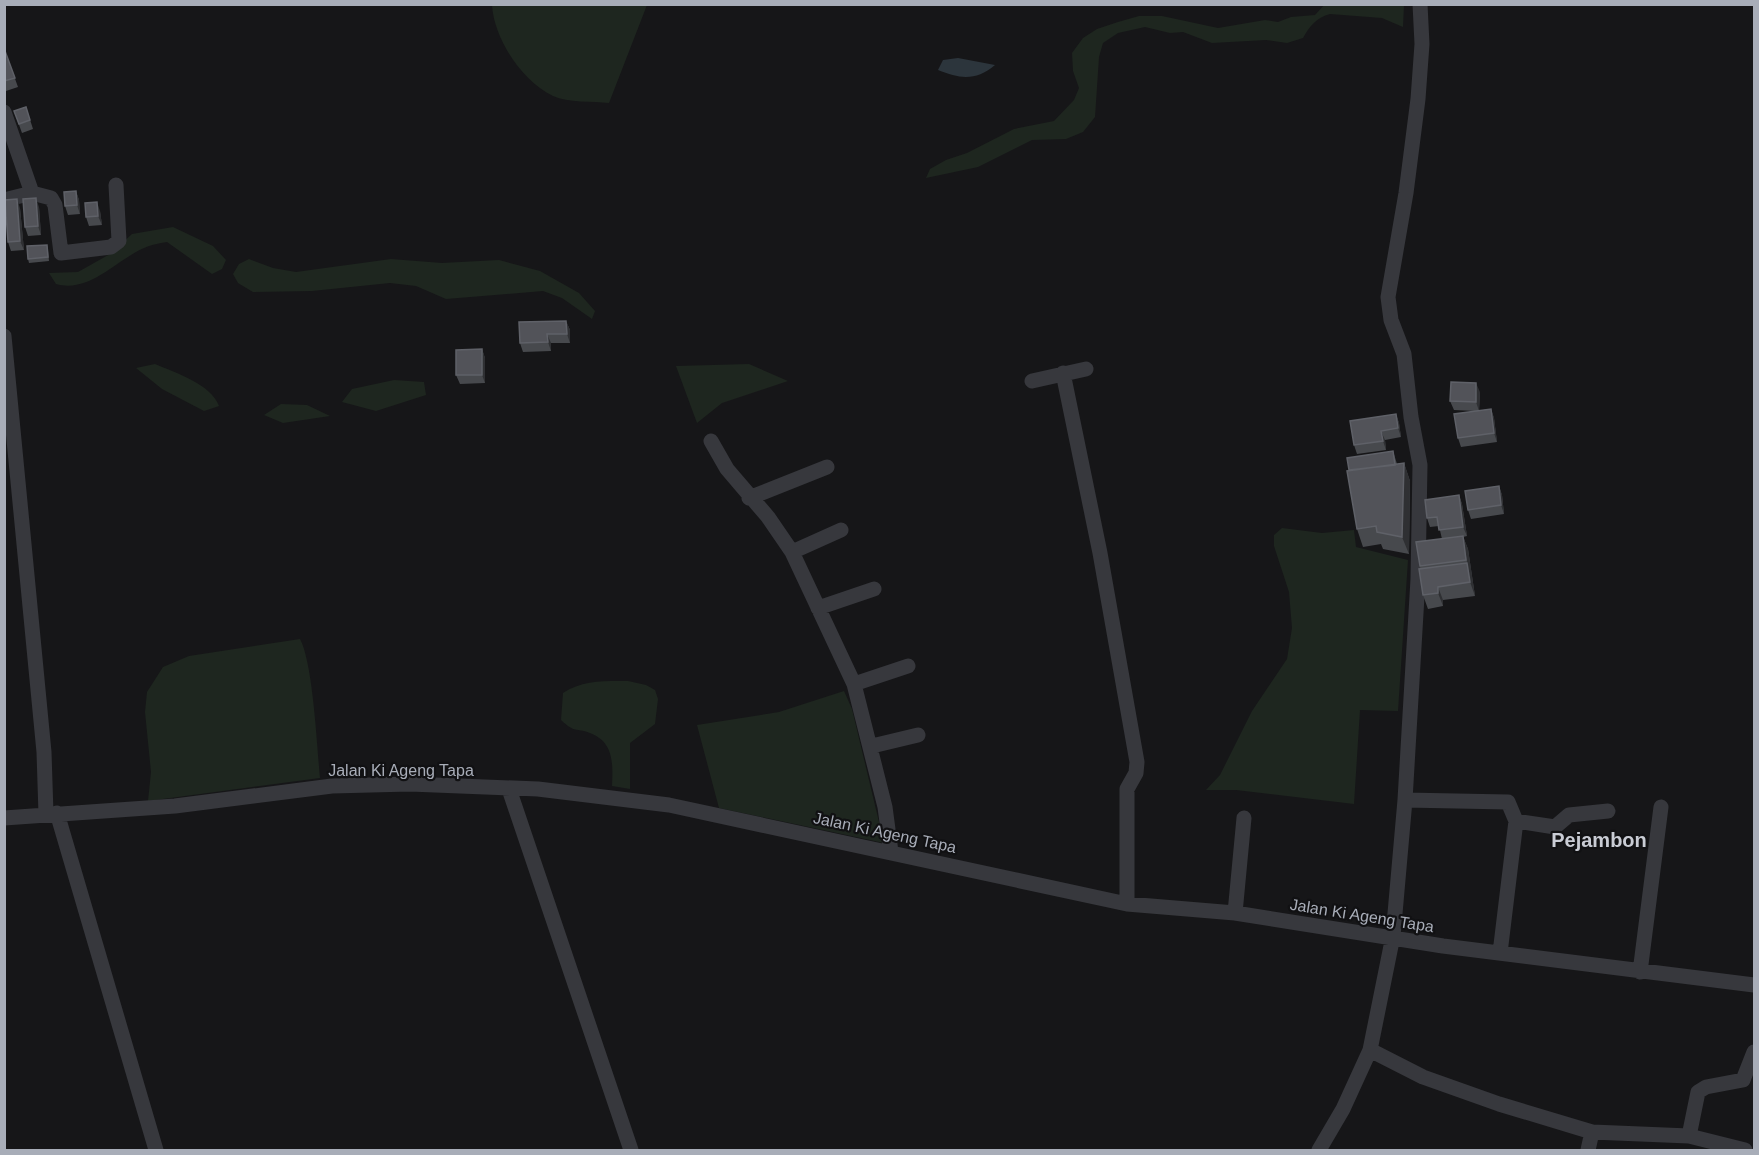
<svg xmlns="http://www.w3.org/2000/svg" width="1759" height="1155" viewBox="0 0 1759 1155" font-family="Helvetica,sans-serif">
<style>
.green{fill:#1e261f}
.water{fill:#2c353c}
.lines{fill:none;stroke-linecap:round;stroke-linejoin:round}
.minor{stroke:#37383d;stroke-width:15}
.wall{fill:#47494d}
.shaded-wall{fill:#2f3033}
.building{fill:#525359;stroke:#5f6168;stroke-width:1.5}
.labels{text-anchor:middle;stroke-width:4.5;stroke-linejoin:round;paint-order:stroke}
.street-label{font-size:16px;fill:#a8adb8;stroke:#111113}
.quarter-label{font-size:20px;font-weight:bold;fill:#c9ccd4;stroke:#111113}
</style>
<rect width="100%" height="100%" fill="#161618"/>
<!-- green -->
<path class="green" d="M1325,4L1404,5L1403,27L1382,18L1330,14C1317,17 1309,27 1303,38L1287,43L1266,40L1212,43L1183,32L1170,33L1145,27L1118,33L1103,43L1099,57L1095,117L1083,132L1066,139L1032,140L978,167L926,178L930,169L946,160L967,153L1014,129L1054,121L1074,100L1079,88L1073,71L1072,53L1083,38L1097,29L1118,22L1139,16H1162L1218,28L1265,20L1278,22L1291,17L1315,15Z
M492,5V4L647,5L609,103C593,101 568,103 553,96C522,81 494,39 492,5Z
M173,227L213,246L226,260L222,269L212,274L167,242C161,243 154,244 149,246C118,257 91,294 56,284L49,273L78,272L110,254L132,234Z
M249,259L273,268L296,272L391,259L442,263L499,260L540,271L579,293L595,311L592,319L562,298L543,291L446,299L416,286L390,283L312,291L253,292L238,283L233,274L239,264Z
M155,364C176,373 211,384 219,406L204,411L162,389L136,368Z
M749,364L788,381L722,403L697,423L676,366Z
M394,380L424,382L426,395L376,411L342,402L352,389Z
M281,404L307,405L330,416L283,423L264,415Z
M1282,528L1322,533L1354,530L1356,547L1408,560L1398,711L1360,710L1354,804L1236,790H1206L1220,775L1252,711L1287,659L1292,628L1289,592L1274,546V535Z
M300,639C313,663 317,747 320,778L148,801L151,772L145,712L147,692L163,667L189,656Z
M628,681L646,685L655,690L658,699L655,724L630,743V789L612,786C613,764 614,742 590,733C575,727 576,734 561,720L563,693C582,680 605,681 628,681Z
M844,691L852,709L884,843L719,808L697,725L779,712Z"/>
<!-- water -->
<path class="water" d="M958,58L995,65C976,81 960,79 938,70L943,60Z"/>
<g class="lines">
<!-- minor -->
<path class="minor" d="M4,112L32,193L4,200
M32,193L51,198L55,205L61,253L111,247L119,241L116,185
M4,336L44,752L46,814
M1063,373L1100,553L1137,762L1136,773L1127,789V904
M1032,381L1086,369
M711,441L727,469L768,517L792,552L854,684L885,807L891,852
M749,498L827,467
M792,552L841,530
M818,608L874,589
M854,684L908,666
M872,746L918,735
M509,789L631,1150
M1405,800L1508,802L1516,821L1500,953
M57,813L156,1150
M4,818L175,806L332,786L410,784L538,789L669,805L1127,904L1235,913L1443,946L1754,985
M1516,821L1555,827L1569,815L1608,811
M1235,913L1244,818
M1640,972L1661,807
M1370,1050L1423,1077L1499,1104L1592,1132L1588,1150
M1592,1132L1689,1136L1745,1150
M1689,1136L1698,1092L1706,1087L1743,1080L1754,1052
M1319,1150L1343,1109L1370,1050L1393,936L1405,800L1418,579L1420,465L1411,417L1404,354L1391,320L1388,297L1406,193L1418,99L1422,44L1420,4"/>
</g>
<!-- wall -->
<path class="wall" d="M4,51H5L18,87L6,91L4,86Z
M26,107L33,129L22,133L14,111Z
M76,191L79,200L80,214L68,215L65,206Z
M39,207L41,235L28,236L25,227Z
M20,208L24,250L11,251L8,242Z
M100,211L102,225L89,226L86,217Z
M47,245L48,250L49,261L29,263L28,259Z
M566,321L570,330V343H551V351L523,352L520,343Z
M482,349L485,358V383L460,384L456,375Z
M1480,392L1479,411L1491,409L1494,418L1497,442L1461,447L1458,438L1475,411L1454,410L1450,401Z
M1396,414L1399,423L1401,437L1385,440L1386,450L1357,454L1354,445Z
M1393,451L1397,464L1404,463L1410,481L1409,554L1383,549L1381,544L1363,547L1357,529Z
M1499,486L1502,495L1504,514L1471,519L1468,510Z
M1459,495L1462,504L1467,536L1463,537L1468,549L1475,596L1443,600V606L1428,609L1423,595L1420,566L1442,539L1439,526L1430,527L1427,518Z"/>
<!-- shaded-wall -->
<path class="shaded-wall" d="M76,191L79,200L80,214L77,205Z
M36,198L39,207L41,235L38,226Z
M17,199L20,208L24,250L20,241Z
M97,202L100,211L102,225L98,216Z
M566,321L570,330V343L567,334Z
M547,334L551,343V351L548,342Z
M482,349L485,358V383L482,375Z
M1476,383L1480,392L1479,411L1476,402Z
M1491,409L1494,418L1497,442L1494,433Z
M1396,414L1399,423L1401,437L1398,428Z
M1381,431L1385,440L1386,450L1383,441Z
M1404,463L1410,481L1409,554L1402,537Z
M1499,486L1502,495L1504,514L1501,505Z
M1459,495L1462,504L1467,536L1463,527Z
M1463,536L1468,549L1475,596L1470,582Z
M1438,587L1443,600V606L1438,593Z"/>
<!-- building -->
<path class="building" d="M4,51H5L15,78L4,81Z
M26,107L30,120L19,124L14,111Z
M76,191L77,205L65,206L64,192Z
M36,198L38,226L25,227L23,199Z
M17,199L20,241L8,242L5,200Z
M97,202L98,216L86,217L85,203Z
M47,245L48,257L28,259L27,246Z
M566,321L567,334H547L548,342L520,343L519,322Z
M482,349V375H456V350Z
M1451,382L1476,383V402L1450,401Z
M1491,409L1494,433L1458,438L1454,414Z
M1396,414L1398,428L1381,431L1383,441L1354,445L1350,421Z
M1393,451L1395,465L1349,470L1347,458Z
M1404,463L1402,537L1377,532L1376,526L1357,529L1347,471Z
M1499,486L1501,505L1468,510L1465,491Z
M1459,495L1463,527L1439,530L1437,517L1427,518L1425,500Z
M1463,536L1466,560L1420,566L1416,542Z
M1467,563L1470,582L1438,587V593L1423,595L1419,569Z"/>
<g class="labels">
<!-- street labels -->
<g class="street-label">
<text x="401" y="776">Jalan Ki Ageng Tapa</text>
<text transform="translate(885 832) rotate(12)" y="6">Jalan Ki Ageng Tapa</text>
<text transform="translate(1362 915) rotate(9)" y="6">Jalan Ki Ageng Tapa</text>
</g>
<!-- quarter labels -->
<g class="quarter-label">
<text x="1599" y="847">Pejambon</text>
</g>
</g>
<!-- border -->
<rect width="1759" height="1155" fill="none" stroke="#a8adb8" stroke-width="12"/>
</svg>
